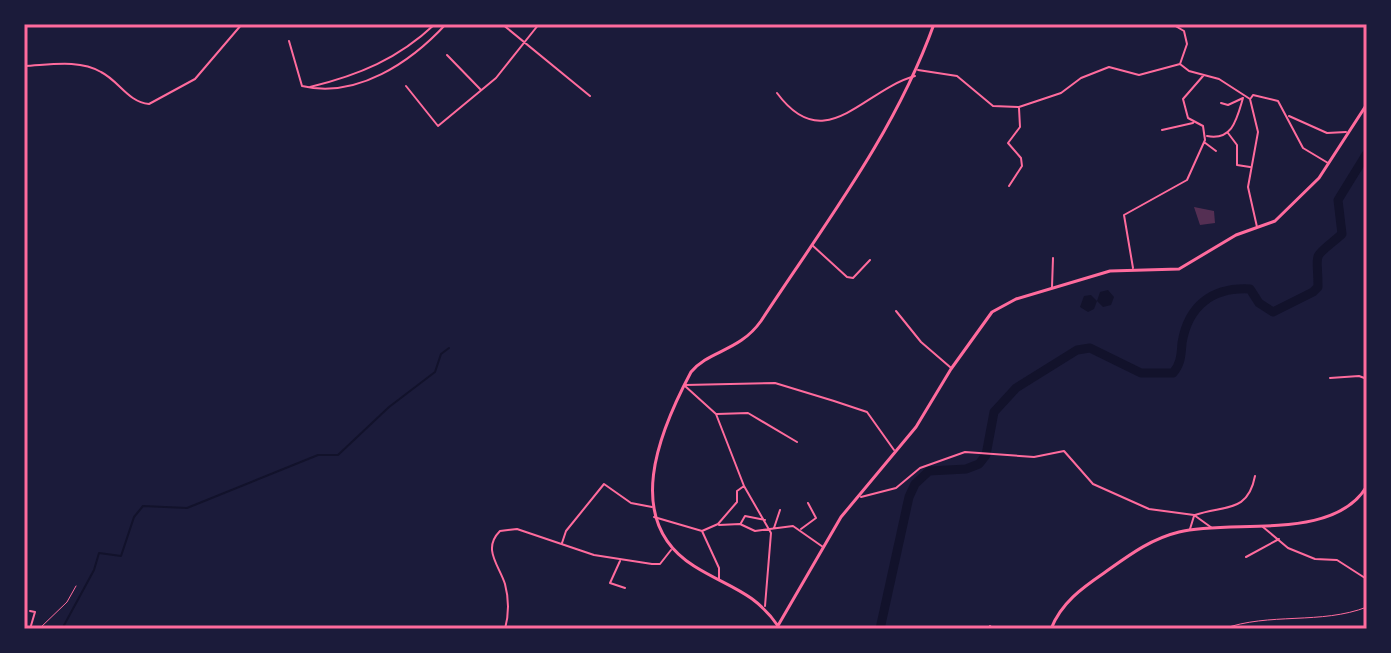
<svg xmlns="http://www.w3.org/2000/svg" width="1391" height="653" viewBox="0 0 1391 653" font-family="'Alegreya Sans',sans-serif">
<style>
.water{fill:#12122b}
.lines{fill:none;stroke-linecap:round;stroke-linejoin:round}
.stream{stroke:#12122b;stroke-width:2}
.river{stroke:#12122b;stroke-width:9}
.building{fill:#542f53}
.path{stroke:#ff6b9d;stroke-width:1}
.minor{stroke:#ff6b9d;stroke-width:2}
.tertiary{stroke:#ff6b9d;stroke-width:3}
.primary{stroke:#ff6b9d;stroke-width:3}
.neatline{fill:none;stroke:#ff6b9d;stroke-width:3}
</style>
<rect width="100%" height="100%" fill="#1b1b3a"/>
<!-- water -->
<path class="water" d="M1108,290L1114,297L1111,305L1103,307L1097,301L1094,309L1088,312L1080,307L1084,296L1091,295L1097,301L1100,292Z"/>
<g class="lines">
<!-- stream -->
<path class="stream" d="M62,629L94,570L99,553L121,556L134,517L143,506L187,508L318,455H338L389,407L435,372L441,354L449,348"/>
<!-- river -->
<path class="river" d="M880,629L909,497L915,484L929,471L966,469L979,464L986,455L994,412L1016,388L1077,350L1090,348L1141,373H1173C1181,364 1181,355 1182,343C1188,306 1212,287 1250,289L1259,303L1273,312L1313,292L1318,287C1318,248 1310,262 1342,234L1338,200L1367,153"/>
</g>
<!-- building -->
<path class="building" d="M1194,207L1214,211L1215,223L1200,225Z"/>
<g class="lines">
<!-- path -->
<path class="path" d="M39,629L67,602L76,586
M1223,629C1269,612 1321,625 1367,607"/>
<!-- minor -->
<path class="minor" d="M502,24L590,96
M1172,24L1184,31L1187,44L1180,64L1189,71L1219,79L1250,99L1258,132L1248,187L1257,227
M289,41L302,86C357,99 411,62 446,24
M447,55L481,90
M24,66C49,65 79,59 101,72C119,81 128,102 149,104L195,79L242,24
M918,70L957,76L993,106L1019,107L1061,93L1081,78L1109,67L1139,75L1180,64
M406,86L438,126L496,78L539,24
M310,87C359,75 398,59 435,24
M777,93C825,158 863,90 915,76
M1251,98L1253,95L1278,101L1303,148L1328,163
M1221,103L1228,105L1243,98
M1289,116L1327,133L1346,132
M1162,130L1193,123
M1228,133L1237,145V165L1250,167
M1207,136C1233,141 1237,118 1243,98
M1204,142L1216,151
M1009,186L1022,166L1021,158L1008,143L1020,127L1019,108
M812,245L847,277L853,278L870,260
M1133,268L1124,215L1187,180L1205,140L1203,126L1188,118L1183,99L1203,76
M1052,287L1053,258
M896,311L921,342L950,367
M1330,378L1359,376L1367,379
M685,385L775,383L834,401L867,412L894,450
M685,386L716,414L744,486L737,491V502L718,524L702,531
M717,414L748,413L797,442
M744,486L771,533L765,606
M861,497L896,488L920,468L965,452L1034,457L1064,451L1093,484L1149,509L1194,515L1212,528
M1195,515C1225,505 1248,513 1255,476
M654,517L702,531L719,568V579
M741,523L745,516L765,520
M719,525L740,524L755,531L793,526L823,547
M1263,527L1288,548L1315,559L1337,560L1365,578L1367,573
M774,528L780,510
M801,529L816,518L808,503
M1190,529L1194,516
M562,543L566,531L604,484L631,503L652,507
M1246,557L1279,539
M620,561L610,583L625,588
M990,626L993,629
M30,629L35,612L30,611
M505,629C509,614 509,599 505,584C499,565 482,549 500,531L517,529L594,555L652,564H660L671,550"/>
<!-- tertiary -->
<path class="tertiary" d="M778,626C754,591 727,587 694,566C622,521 659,432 691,372C709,350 739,352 761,321C824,225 895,133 934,24
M776,629L841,517L916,427L951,369L992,312L1016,299L1110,271L1179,269L1236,235L1275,221L1319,178L1367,104"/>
<!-- primary -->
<path class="primary" d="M1051,629C1061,603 1082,588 1104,573C1128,556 1150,539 1179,532C1234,519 1334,542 1367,486"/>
</g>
<!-- border -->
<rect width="1391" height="653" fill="none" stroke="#1b1b3a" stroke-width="52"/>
<rect x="26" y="26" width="1339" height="601" class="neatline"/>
</svg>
